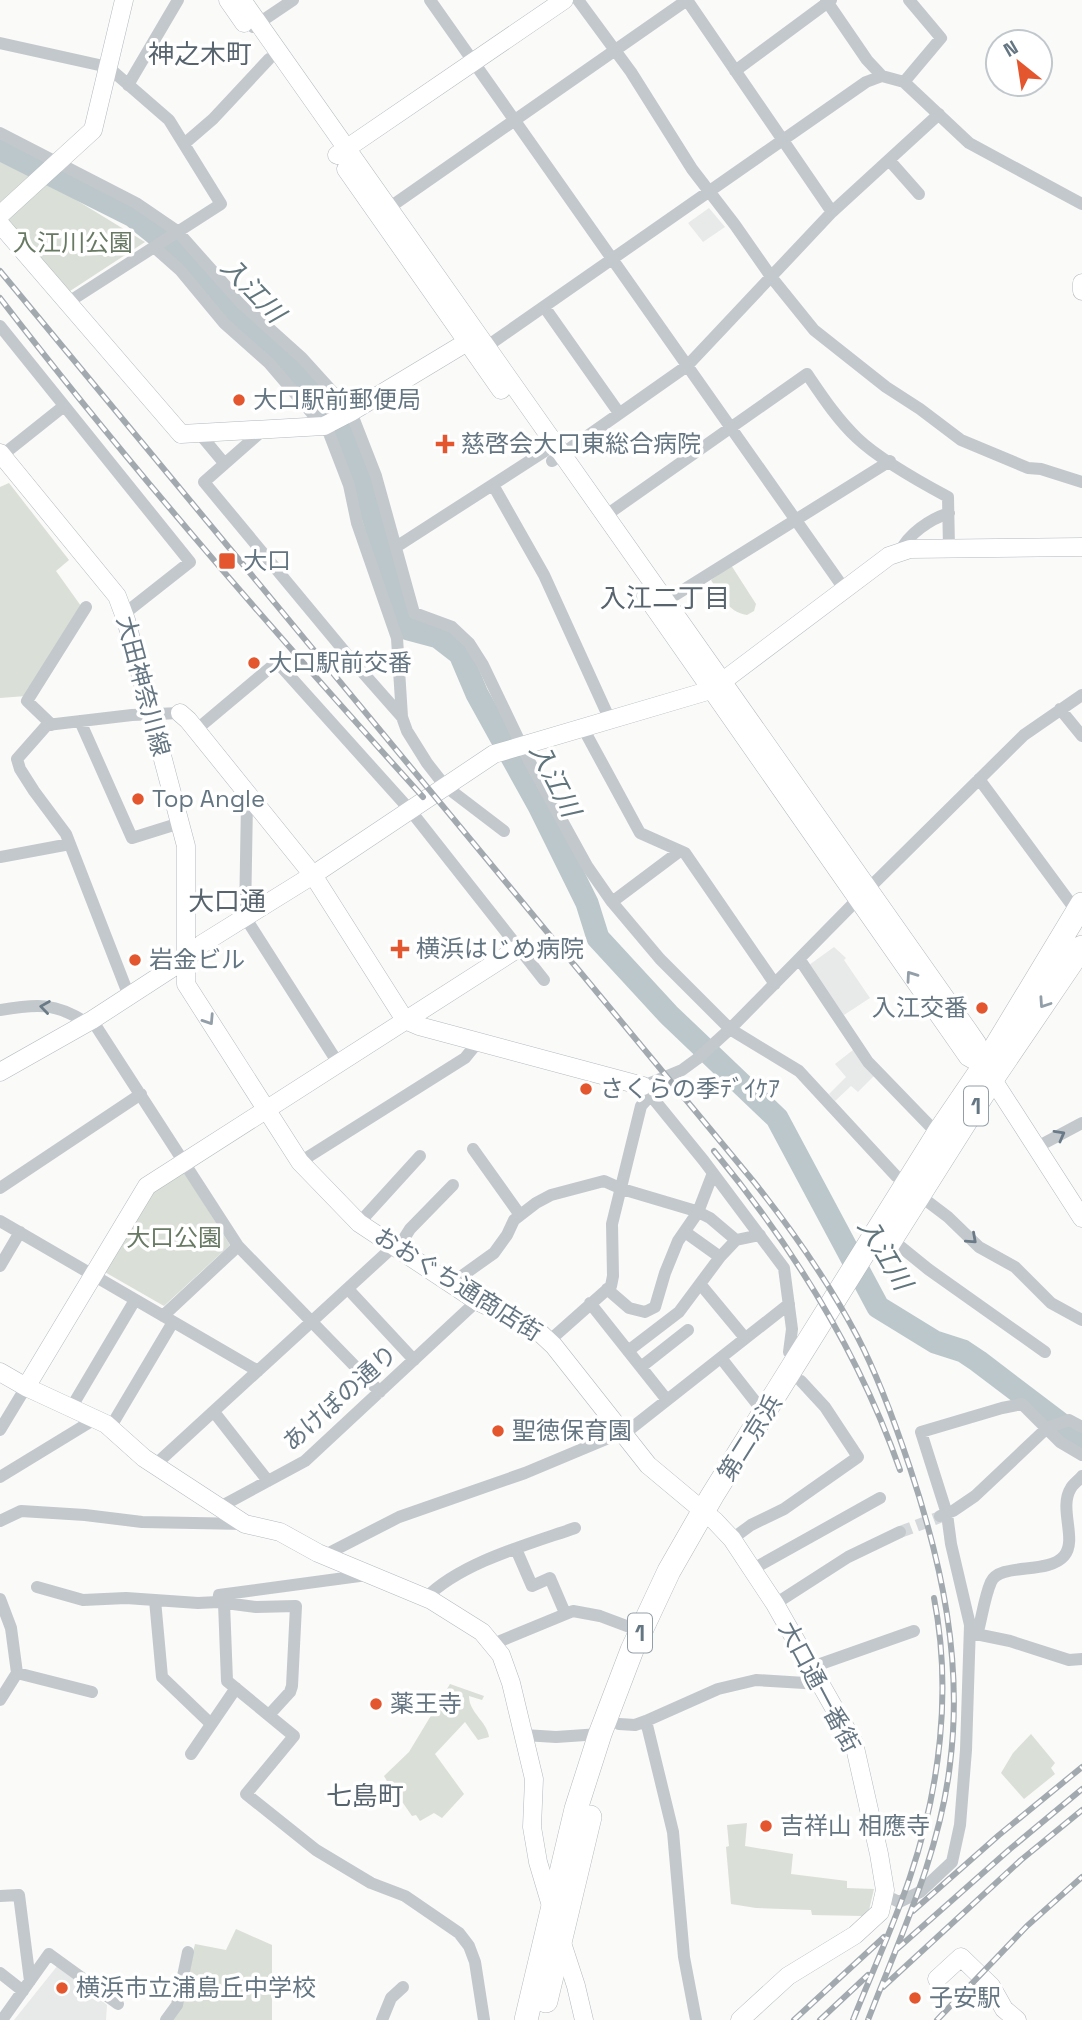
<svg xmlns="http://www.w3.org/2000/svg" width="1082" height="2020" viewBox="0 0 1082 2020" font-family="'Space Grotesk','Noto Sans JP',sans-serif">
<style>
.built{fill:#e8e9e9}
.green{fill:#dadfd7}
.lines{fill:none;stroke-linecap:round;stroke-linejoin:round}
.river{stroke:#bbc7cb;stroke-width:23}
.street-tunnel{stroke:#d5d9db;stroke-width:12;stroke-dasharray:12 6;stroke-linecap:butt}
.secondary-casing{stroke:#b3babf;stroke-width:19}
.highway-casing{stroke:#b4b9bd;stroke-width:24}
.street{stroke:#c3c8cc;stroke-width:12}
.secondary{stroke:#fff;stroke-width:18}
.highway{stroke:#fff;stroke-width:23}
.rail-casing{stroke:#a2aab0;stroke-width:6}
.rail{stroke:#fff;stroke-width:3.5;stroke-dasharray:10;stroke-linecap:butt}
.oneway{stroke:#939fa8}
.oneway2{stroke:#6a7a87}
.poi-dot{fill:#e4572e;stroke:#fff;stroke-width:2.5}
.labels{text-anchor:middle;stroke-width:7;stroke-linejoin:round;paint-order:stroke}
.shield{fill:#fff;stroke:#939fa8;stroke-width:2}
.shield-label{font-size:23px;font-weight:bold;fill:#657683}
.park-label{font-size:24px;fill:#687a64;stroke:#fff}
.poi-label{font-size:24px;fill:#657683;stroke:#fff;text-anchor:start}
.street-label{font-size:24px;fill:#657683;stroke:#fff}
.neighbourhood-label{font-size:26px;fill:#57646e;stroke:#fff}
.water-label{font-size:26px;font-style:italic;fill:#60757c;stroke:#fff}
</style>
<rect width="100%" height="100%" fill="#fafaf8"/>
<!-- built -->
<path class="built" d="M709,208L725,227L703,242L688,223Z
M834,947L846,958L844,960L870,998L844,1015L809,965Z
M853,1050L874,1076L858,1092L851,1086L835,1101L829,1094L846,1077L835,1064Z
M58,1965L107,2005L106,2020H14Z"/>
<!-- green -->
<path class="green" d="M0,154L37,174L0,206Z
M45,181L145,242L67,293L6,222L8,215Z
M9,483L69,560L56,571L81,606L26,696L0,698V487Z
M731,565L756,604L754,611L747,615C728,612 720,595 711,580Z
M184,1172L230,1245L164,1306L103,1271L154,1190Z
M450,1684L484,1696L482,1700L469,1696C469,1713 487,1721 489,1737L478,1740L465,1722L435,1754L464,1794L442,1818L434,1813L420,1821L416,1815L412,1816L403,1803H400L384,1776L409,1752Z
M1031,1734L1055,1763L1051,1768L1055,1774L1024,1799L1001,1773L1013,1753Z
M747,1823L745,1846L793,1854L791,1874L847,1881V1888L874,1889L869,1910L864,1916L812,1915L811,1910L756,1908L731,1904L726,1847L729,1846L727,1825Z
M236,1929L272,1945V2020H171L181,2005L195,1944L226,1950Z"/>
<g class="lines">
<!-- river -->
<path class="river" d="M0,149L133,216L184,257L236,319L279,356L334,417L361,478L408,629L438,637L460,654L477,694L539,806L587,903L598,938L669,1015L777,1118L878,1307L935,1342L963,1351L978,1361L1082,1440"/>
<!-- street-tunnel -->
<path class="street-tunnel" d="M900,1532L940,1517"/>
<defs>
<path id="secondary" d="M228,0L244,23
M242,0L968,1030L977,1043L984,1066L1082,1218
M337,155L564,0
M346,169L501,390
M0,215L93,130L124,0
M0,224L181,434L324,426L351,412L467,342L478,345
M1082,283V291
M0,453L117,596L126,620L186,846V984L300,1162L359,1223L477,1301L538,1331L554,1346L648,1465L715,1521L732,1539L775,1604L854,1743L879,1854L885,1890L880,1912L855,1935L788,1976L740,2020
M646,596L968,1057L984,1066
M180,713L188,720L313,875L405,1020L419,1026L643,1086
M0,1072L92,1020L186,959L202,944L313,875L494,754L711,690L889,556L910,549L1082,547
M0,1372L26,1387L106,1424L144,1458L245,1524L280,1532L318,1553L431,1600L482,1632L501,1655L511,1683L534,1779L532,1827L538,1862L552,1909
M26,1387L147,1186L517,949
M561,1940L576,1986L584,2020
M937,1979L961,1957L991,1986L1004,2009L1017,2020"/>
<path id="highway" d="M885,1249L993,1078L1082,947
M546,2001L590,1817
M526,2020L576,1809L600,1734L632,1650L669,1571L712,1496L939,1132L984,1066L1082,904"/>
</defs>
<!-- secondary casing -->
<use href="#secondary" class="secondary-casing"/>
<!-- highway casing -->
<use href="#highway" class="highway-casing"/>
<!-- street -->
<path class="street" d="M430,0L845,590
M578,0L631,72L692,169L735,225L772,278L814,330L886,387L920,409L961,440L1028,468L1041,469L1082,482
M687,0L832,212
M826,0L867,60L882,76
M253,27L293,0
M0,43L108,67L169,120L221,204L67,303
M735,71L831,0
M904,82L941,38L909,0
M128,85L178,0
M0,133L136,203L177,231L241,303L302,358L351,412L376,476L414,613L452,627L469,643L483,665L528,759L587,866L612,902L660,959L730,1029L799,1071L896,1176L907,1184
M184,144L213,119L269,59
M889,160L919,194
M383,212L687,0
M154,247L180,270L224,323L269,363L329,433L349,485L357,523L397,638L402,717L407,731L427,763L445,786L504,831
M545,308L619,413
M0,326L190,562L124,614
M486,347L866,82L882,76L904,82L969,143L1082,204
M262,431L204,482L350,658L402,717
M199,433L224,463
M0,457L64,406
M552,461L687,366L832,212L939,114
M493,485L544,575L610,720
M605,516L807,374C822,396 837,419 857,438C880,460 920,482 948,497L949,548
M396,547L545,451
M900,552C908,534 930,519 949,513
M664,602L890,461
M1060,709L1082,736
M80,721L132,838L180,823
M52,725L27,701L86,607
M583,728L640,833L685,853L775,984
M196,730L277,662L410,810L544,980
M979,779L1077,912
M250,797L247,802L245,917L338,1063
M0,857L70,844
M612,902L680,851
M800,960L868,1062L929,1125L939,1132
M129,996L66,834L34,791L20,769L17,759L47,725L132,715L180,713
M0,1010C36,1004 55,1002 87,1023
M92,1020L238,1246L380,1392
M1037,1147L1082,1123
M473,1149L520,1215
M300,1162L465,1058L478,1042
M0,1188L141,1094
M919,1195L948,1217L979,1247L1015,1267L1051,1303L1082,1320
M0,1221L258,1371
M359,1223L420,1156
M685,1232L720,1257
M891,1239L928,1269L1045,1352
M398,1248L410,1229L453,1185
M0,1266L20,1232
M452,1283L494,1253L507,1235L514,1220L536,1203L551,1195L604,1181L622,1189L696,1211L710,1218L736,1240L760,1235
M701,1285L745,1338
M348,1289L414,1360
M607,1289L629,1308L645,1312L655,1307L665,1273L678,1241L698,1212L713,1173
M590,1303L667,1400
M163,1316L238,1246
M549,1341L611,1286L613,1276L612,1224L641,1106L651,1095
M628,1351L679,1312L720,1257L736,1240
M721,1358L765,1414
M799,1359L789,1352L792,1329L784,1268L704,1161L643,1086L682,1070L697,1059L730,1029L858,899L1024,735L1082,695
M641,1367L688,1330
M71,1408L135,1300
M214,1412L268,1481
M110,1428L173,1322
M0,1430L26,1387
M624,1434L789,1304
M155,1465L394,1246
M0,1477L95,1419
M218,1508L305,1461L477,1301
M940,1516L953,1511L975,1496L1047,1428L1069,1420L1082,1427
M0,1521L21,1511L85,1515L142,1522L245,1524
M732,1539L751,1525L784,1509L858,1457L825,1407L801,1381
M516,1549L532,1586L550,1578L565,1613
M325,1555L399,1517L525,1473L623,1432
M753,1569L880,1498
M37,1587L83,1600L126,1598L198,1603L218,1602L256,1607L296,1606L292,1686L290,1692L269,1715
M426,1598C460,1563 529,1544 575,1528
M0,1599L11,1628L17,1673L0,1700
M155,1600L162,1677L211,1724
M218,1602L219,1595L367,1575
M224,1603L227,1681L294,1736L246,1794L316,1850L371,1883L405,1896L459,1933L469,1946L475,1962L484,2020
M775,1604L848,1557L900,1532
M971,1633L1010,1641L1069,1660L1082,1659
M977,1635C982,1618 984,1598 991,1582C1000,1562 1048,1575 1064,1556C1078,1540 1058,1508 1071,1488C1073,1484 1079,1480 1082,1476
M493,1644L573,1611L600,1616L640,1631
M812,1667L914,1631
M17,1673L92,1692
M646,1721L673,1832L684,1957L696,2020
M619,1724L635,1725L646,1721L718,1689L756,1680L821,1684
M524,1735L556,1737L600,1734
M191,1754L236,1688
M0,1896L19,1895L30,1981
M893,1899L899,1902L920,1892L952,1862L960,1825L966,1750L970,1625L951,1544L947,1514L921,1432L1002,1408L1022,1404L1060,1442L1082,1455
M0,1973L23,1991
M2,2020L49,1954L118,2004
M166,2020L177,2005L188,1952
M382,2020L391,1998L403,1987"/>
<!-- secondary -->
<use href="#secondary" class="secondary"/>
<!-- highway -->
<use href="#highway" class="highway"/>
<defs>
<path id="rail" d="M0,271L754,1182C792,1230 828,1281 857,1336C879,1378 895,1423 910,1468C942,1564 963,1662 950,1764C940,1853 900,1937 868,2020
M0,298C133,471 277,635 423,797
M714,1151C793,1247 859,1353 900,1470
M913,1911L999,1835L1082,1767
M897,1949L1010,1849L1082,1789
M883,1987L1021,1860L1082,1810
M794,2020L884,1937
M820,2020L868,1975
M853,2020C872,1972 894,1925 910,1877C940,1788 952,1690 934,1598
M937,2020L1027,1926L1082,1877"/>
</defs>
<!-- rail casing -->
<use href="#rail" class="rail-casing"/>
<!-- rail -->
<use href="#rail" class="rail"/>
</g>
<!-- one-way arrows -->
<defs><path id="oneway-chevron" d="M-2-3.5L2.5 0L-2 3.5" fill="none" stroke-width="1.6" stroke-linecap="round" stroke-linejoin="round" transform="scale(1.75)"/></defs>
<g class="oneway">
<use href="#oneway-chevron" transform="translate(911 976) rotate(-125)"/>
<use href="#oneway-chevron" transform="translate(1044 1003) rotate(124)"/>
<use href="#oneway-chevron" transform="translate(209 1020) rotate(57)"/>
</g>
<g class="oneway2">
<use href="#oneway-chevron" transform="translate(45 1007) rotate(-172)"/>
<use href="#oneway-chevron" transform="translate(1060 1135) rotate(-29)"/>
<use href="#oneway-chevron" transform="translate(972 1239) rotate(42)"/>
</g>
<!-- markers -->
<g class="poi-dot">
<circle cx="239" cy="400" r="7"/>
<path d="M441.5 433.5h7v7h7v7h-7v7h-7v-7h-7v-7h7z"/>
<rect x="218" y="552" width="18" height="18" rx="3.5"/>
<circle cx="254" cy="663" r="7"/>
<circle cx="138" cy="799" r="7"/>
<path d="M396.5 938.5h7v7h7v7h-7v7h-7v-7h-7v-7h7z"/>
<circle cx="135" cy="960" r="7"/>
<circle cx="982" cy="1008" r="7"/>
<circle cx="586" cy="1089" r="7"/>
<circle cx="498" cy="1431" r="7"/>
<circle cx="376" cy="1704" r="7"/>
<circle cx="766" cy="1826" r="7"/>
<circle cx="62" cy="1988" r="7"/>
<circle cx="915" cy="1998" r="7"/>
</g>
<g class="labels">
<!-- shield labels -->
<g class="shield">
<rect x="964" y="1086.5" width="24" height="39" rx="5"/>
<rect x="628" y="1613.5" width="24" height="39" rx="5"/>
</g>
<g class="shield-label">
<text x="976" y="1114">1</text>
<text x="640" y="1641">1</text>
</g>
<!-- park labels -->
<g class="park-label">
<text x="73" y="251">入江川公園</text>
<text x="174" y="1246">大口公園</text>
</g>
<!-- poi labels -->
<g class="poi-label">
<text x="253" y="408">大口駅前郵便局</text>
<text x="461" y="452">慈啓会大口東総合病院</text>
<text x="243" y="569">大口</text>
<text x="268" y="671">大口駅前交番</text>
<text x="152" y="807">Top Angle</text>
<text x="416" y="957">横浜はじめ病院</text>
<text x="149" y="968">岩金ビル</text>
<text x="968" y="1016" text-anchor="end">入江交番</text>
<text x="600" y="1097">さくらの季ﾃﾞｲｹｱ</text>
<text x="512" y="1439">聖徳保育園</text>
<text x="390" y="1712">薬王寺</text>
<text x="780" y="1834">吉祥山 相應寺</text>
<text x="76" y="1996">横浜市立浦島丘中学校</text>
<text x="929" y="2006">子安駅</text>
</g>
<!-- street labels -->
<g class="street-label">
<text transform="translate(143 686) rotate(75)" y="8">大田神奈川線</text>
<text transform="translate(458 1284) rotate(32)" y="8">おおぐち通商店街</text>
<text transform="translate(340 1398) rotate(-42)" y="8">あけぼの通り</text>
<text transform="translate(750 1438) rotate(-58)" y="8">第二京浜</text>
<text transform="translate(819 1687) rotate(62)" y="8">大口通一番街</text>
</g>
<!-- neighbourhood labels -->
<g class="neighbourhood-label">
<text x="200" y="63">神之木町</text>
<text x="665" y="607">入江二丁目</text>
<text x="227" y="910">大口通</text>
<text x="365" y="1805">七島町</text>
</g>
<!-- water labels -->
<g class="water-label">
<text transform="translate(253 290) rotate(46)" y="9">入江川</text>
<text transform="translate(555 780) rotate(63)" y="9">入江川</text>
<text transform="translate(885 1254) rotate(59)" y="9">入江川</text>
</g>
</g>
<!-- north arrow -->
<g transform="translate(1019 63) rotate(330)"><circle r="33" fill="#ffffff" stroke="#c1c8cd" stroke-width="2"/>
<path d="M0-5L12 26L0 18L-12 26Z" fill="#e4572e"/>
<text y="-10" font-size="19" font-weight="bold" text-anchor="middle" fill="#657683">N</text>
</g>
</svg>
